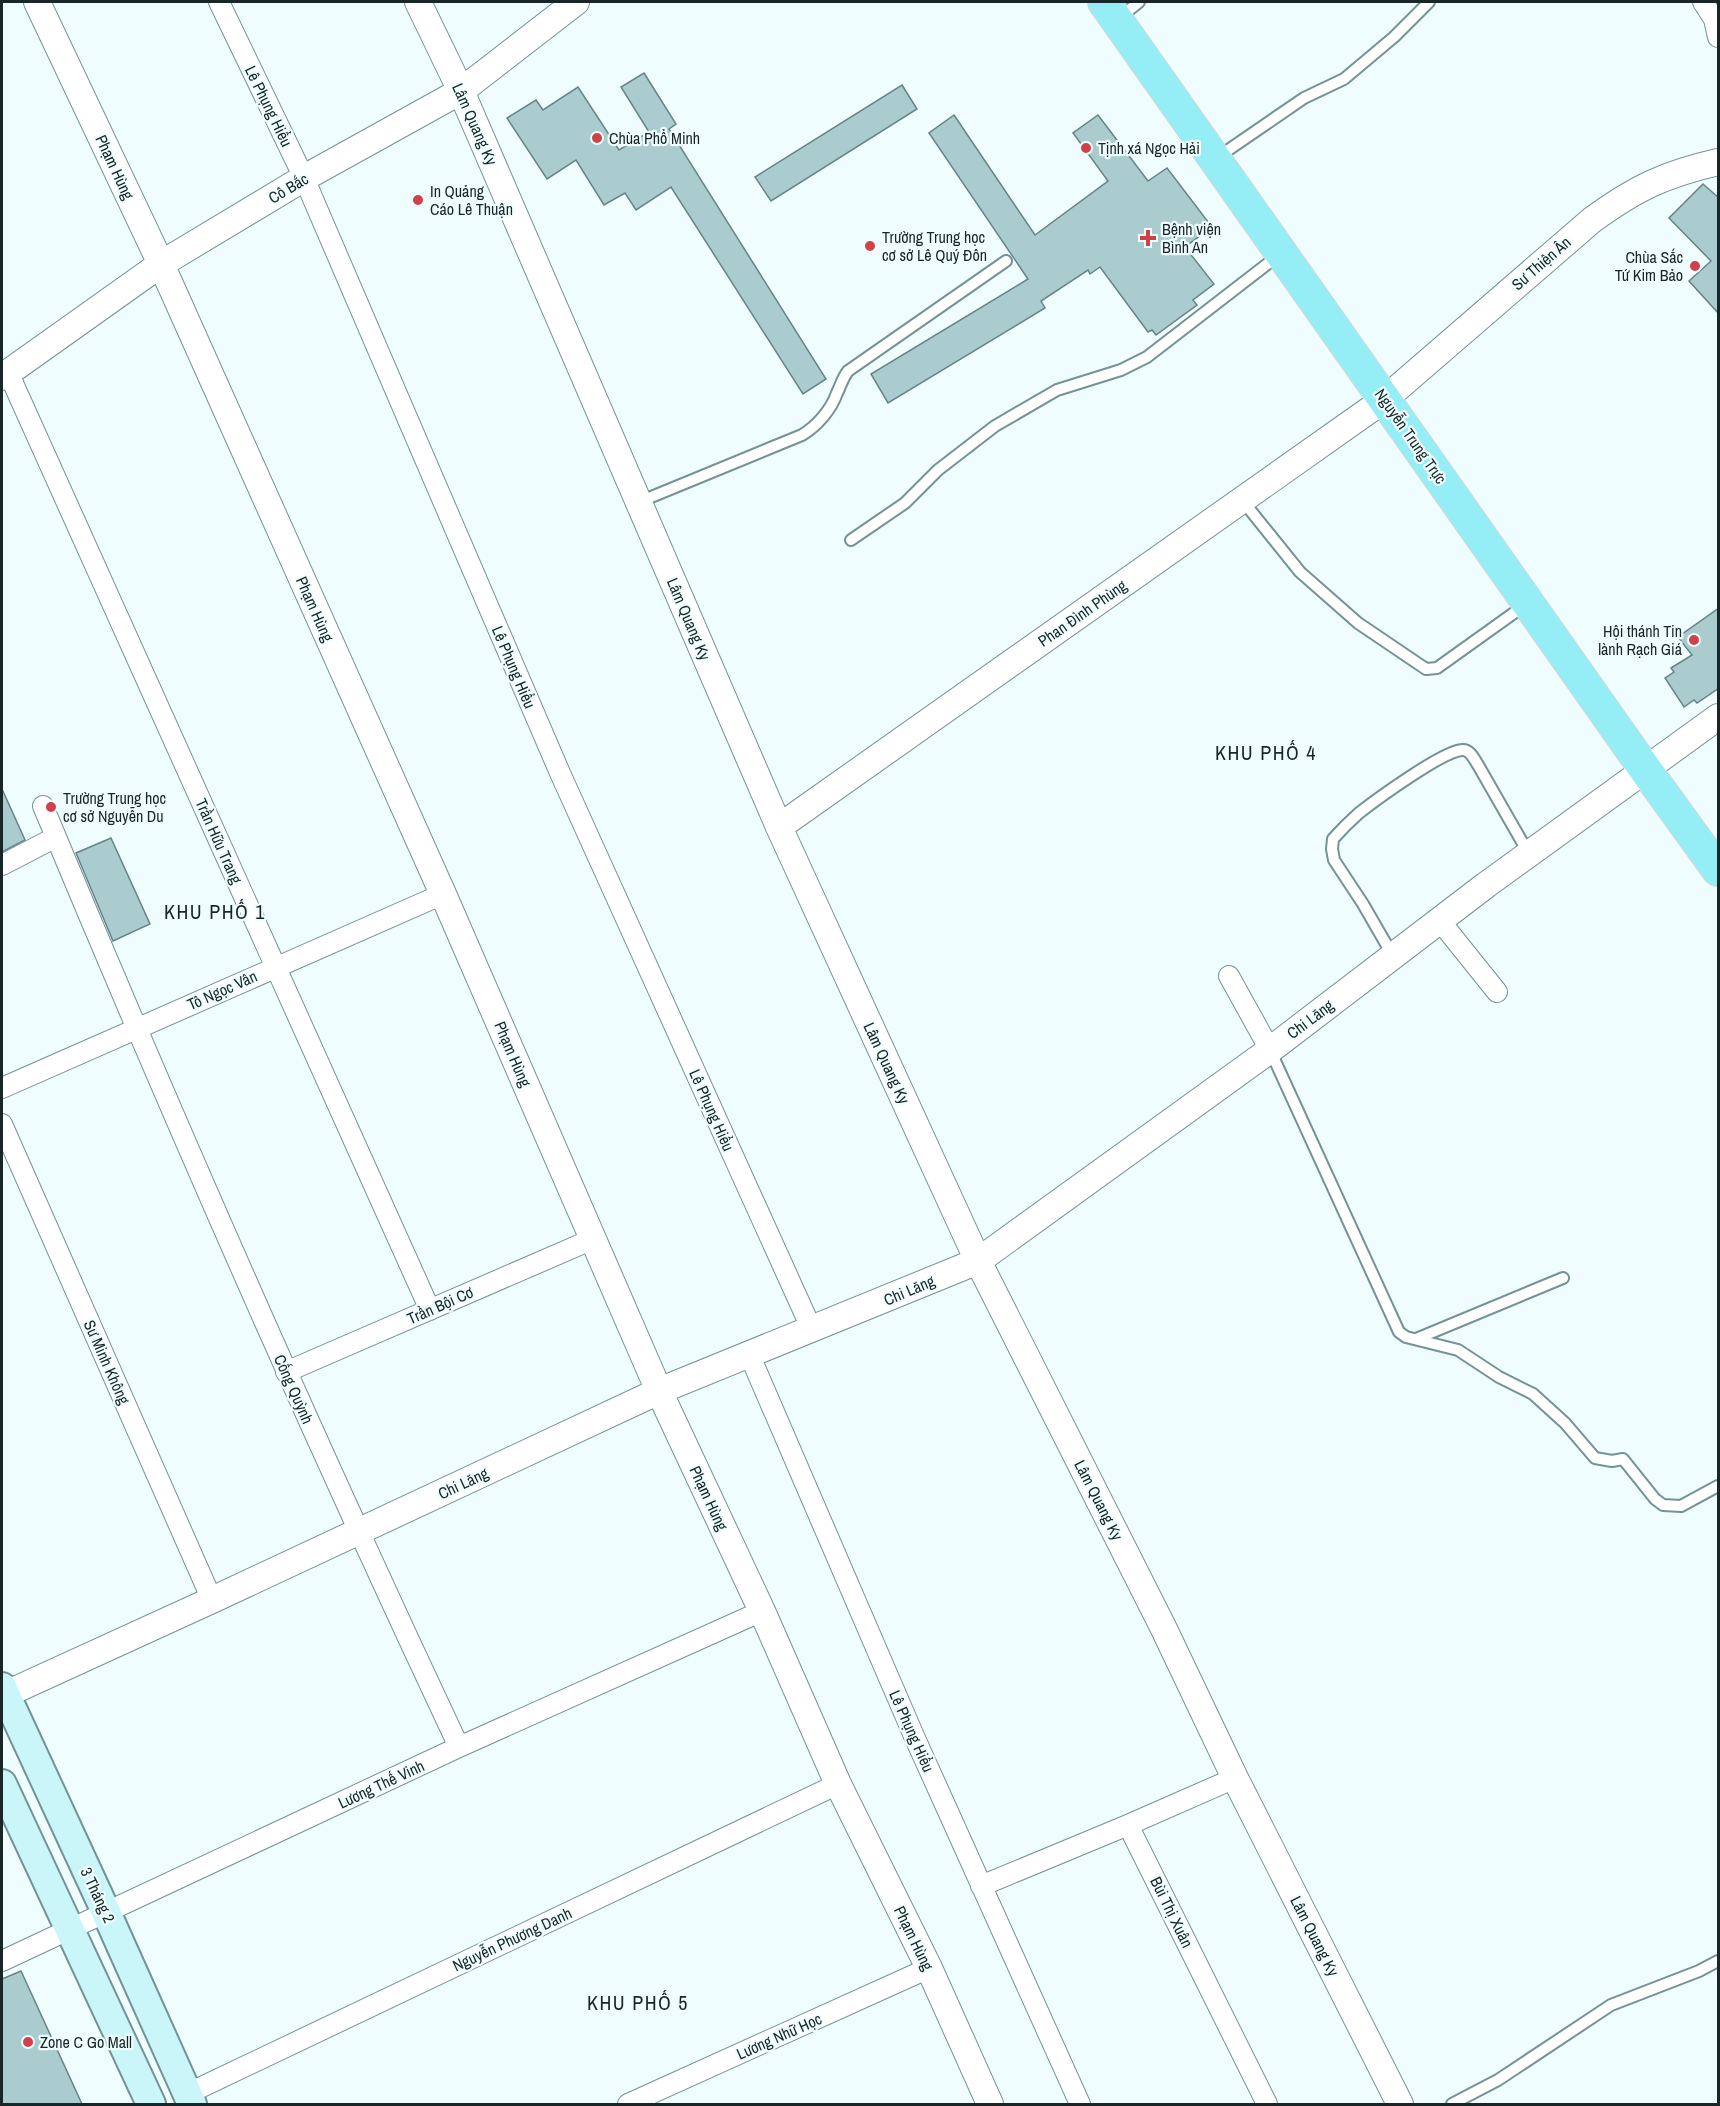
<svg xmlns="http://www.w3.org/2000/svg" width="1720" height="2106" viewBox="0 0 1720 2106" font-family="'Archivo Narrow',sans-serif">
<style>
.building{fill:#aacccf;stroke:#658487;stroke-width:1.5}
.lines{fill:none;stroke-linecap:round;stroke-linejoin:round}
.service-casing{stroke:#739395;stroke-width:14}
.minor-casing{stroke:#739395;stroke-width:22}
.tertiary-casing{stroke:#739395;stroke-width:28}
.secondary-casing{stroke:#739395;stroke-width:32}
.primary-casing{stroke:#d6d8d8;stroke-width:34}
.service{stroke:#fff;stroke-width:10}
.minor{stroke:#fff;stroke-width:20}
.tertiary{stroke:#fff;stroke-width:26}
.secondary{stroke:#caf6fa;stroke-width:28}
.primary{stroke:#95eef5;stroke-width:32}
.poi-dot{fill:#d14147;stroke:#effdfe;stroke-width:2}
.labels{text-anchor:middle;stroke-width:4.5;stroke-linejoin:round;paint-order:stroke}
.street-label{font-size:16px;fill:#192627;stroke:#effdfe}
.poi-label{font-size:16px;fill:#192627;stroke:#effdfe;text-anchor:start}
.quarter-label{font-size:20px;letter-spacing:1.5px;fill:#192627;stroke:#effdfe}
</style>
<rect width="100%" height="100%" fill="#effdfe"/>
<!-- building -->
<path class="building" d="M644,73L676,124L669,129L826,379L803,394L671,187L636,210L625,193L604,205L576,160L547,179L507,118L536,100L543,110L578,87L619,150L649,132L621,87Z
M902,85L917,109L771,201L755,177Z
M954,115L1035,235L1108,181L1073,133L1098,115L1148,181L1167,168L1212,227L1185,247L1214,284L1193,300L1197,305L1156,335L1152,330L1148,332L1100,267L1090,274L1088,270L1041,301L1045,308L888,403L871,374L1028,279L929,133Z
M1703,184L1719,198V314L1689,281L1711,261L1669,218Z
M1719,608V688L1697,703L1694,700L1684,707L1665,678L1674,672L1671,668L1692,655L1678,637Z
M2,789L25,840L2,852Z
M111,838L150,924L113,941L76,853Z
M21,1971L82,2104H2V1979Z"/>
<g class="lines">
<defs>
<path id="service" d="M1119,18L1139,2
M1218,157L1304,98L1344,79L1394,37L1429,2
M1242,500L1300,572L1358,623L1426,669L1437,668L1525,605
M639,502L802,435C817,426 831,410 837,393C841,385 842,379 848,371L1006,261
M851,540L905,503L938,470L995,426L1057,390L1121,370L1147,357L1279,255
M1393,956L1363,904L1334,860L1332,849L1333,839C1341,830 1350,821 1359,813C1377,799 1443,751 1462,750C1470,749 1474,759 1478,765L1529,854
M1270,1050L1399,1332L1406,1337L1458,1350L1499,1377L1533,1394L1565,1423L1595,1458L1612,1461L1623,1459L1655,1499L1663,1505L1681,1506L1718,1486
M1416,1339L1563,1278
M1452,2104L1498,2080L1611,2005L1699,1971L1718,1961"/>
<path id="minor" d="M219,2L304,178L560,773L812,1330
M1703,2L1714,19L1718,37
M8,372L430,1310
M43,806C175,1123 313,1437 459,1747
M2,865L56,837
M1440,921L1497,992
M1229,976L1270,1050
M2,1088L443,894
M2,1124L212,1600
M750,1356L914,1736L1080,2104
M286,1372L593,1239
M1128,1825L1267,2104
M981,1886L1128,1825L1235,1778
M2,1961L459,1747L762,1611
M187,2094L838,1784
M628,2104L929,1968"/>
<path id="tertiary" d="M37,2L161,264L443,894L659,1391L762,1611L838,1784L929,1968L990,2104
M418,2L461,91L779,827L978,1261L1163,1627L1235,1778L1400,2104
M2,377L161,264L304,178L461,91L576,2
M779,827L1385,399L1592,220C1636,188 1665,174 1718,162
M2,1696L212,1600L659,1391L978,1261L1270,1050L1486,885L1718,717"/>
<path id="secondary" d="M2,1687L106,1912L192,2104
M2,1784L151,2104"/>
<path id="primary" d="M1104,2L1645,769L1718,870"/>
</defs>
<!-- service casing -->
<use href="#service" class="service-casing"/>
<!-- minor casing -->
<use href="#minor" class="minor-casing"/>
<!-- tertiary casing -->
<use href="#tertiary" class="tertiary-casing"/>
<!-- secondary casing -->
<use href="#secondary" class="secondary-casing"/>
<!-- primary casing -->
<use href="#primary" class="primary-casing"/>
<!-- service -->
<use href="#service" class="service"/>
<!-- minor -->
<use href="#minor" class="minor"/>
<!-- tertiary -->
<use href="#tertiary" class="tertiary"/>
<!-- secondary -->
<use href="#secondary" class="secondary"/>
<!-- primary -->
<use href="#primary" class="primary"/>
</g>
<!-- markers -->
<g class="poi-dot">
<circle cx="597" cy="138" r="6"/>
<circle cx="1086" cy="148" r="6"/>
<circle cx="418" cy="200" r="6"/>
<path d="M1145 229h6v6h6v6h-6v6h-6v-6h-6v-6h6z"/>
<circle cx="870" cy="246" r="6"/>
<circle cx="1695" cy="266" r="6"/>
<circle cx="1694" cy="640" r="6"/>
<circle cx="51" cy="807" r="6"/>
<circle cx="28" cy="2042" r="6"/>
</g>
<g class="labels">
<!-- street labels -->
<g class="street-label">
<text transform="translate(269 106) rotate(64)" y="6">Lê Phụng Hiểu</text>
<text transform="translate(475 124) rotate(66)" y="6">Lâm Quang Ky</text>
<text transform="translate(115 167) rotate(65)" y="6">Phạm Hùng</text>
<text transform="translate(288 188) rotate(-31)" y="6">Cô Bắc</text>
<text transform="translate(1541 263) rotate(-41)" y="6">Sư Thiện Ân</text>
<text transform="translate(1411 436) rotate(55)" y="6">Nguyễn Trung Trực</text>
<text transform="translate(315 609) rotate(66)" y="6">Phạm Hùng</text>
<text transform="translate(1082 613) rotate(-35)" y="6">Phan Đình Phùng</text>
<text transform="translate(689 619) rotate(67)" y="6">Lâm Quang Ky</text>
<text transform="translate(514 667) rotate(67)" y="6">Lê Phụng Hiểu</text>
<text transform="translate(219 841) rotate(66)" y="6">Trần Hữu Trang</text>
<text transform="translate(222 990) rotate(-24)" y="6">Tô Ngọc Vân</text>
<text transform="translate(1310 1019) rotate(-37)" y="6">Chi Lăng</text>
<text transform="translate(513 1054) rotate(67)" y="6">Phạm Hùng</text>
<text transform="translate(887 1063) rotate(65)" y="6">Lâm Quang Ky</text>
<text transform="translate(712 1110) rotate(66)" y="6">Lê Phụng Hiểu</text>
<text transform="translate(909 1290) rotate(-23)" y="6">Chi Lăng</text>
<text transform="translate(440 1305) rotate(-24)" y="6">Trần Bội Cơ</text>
<text transform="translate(107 1362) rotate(66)" y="6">Sư Minh Không</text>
<text transform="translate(294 1389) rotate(66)" y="6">Cống Quỳnh</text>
<text transform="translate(463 1483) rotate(-25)" y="6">Chi Lăng</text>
<text transform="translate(709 1498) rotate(65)" y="6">Phạm Hùng</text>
<text transform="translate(1099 1500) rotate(63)" y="6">Lâm Quang Ky</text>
<text transform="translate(912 1731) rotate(66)" y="6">Lê Phụng Hiểu</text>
<text transform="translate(381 1784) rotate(-25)" y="6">Lương Thế Vinh</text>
<text transform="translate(98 1895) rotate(65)" y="6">3 Tháng 2</text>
<text transform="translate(1172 1912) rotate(64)" y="6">Bùi Thị Xuân</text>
<text transform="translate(1315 1936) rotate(63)" y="6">Lâm Quang Ky</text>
<text transform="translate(914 1938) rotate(64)" y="6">Phạm Hùng</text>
<text transform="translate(512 1939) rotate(-25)" y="6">Nguyễn Phương Danh</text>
<text transform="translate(779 2036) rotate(-24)" y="6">Lương Nhữ Học</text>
</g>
<!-- poi labels -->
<g class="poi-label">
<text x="609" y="144">Chùa Phổ Minh</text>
<text x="1098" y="154">Tịnh xá Ngọc Hải</text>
<text x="430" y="197">In Quảng<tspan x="430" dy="18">Cáo Lê Thuận</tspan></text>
<text x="1162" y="235">Bệnh viện<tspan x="1162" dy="18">Bình An</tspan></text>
<text x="882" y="243">Trường Trung học<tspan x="882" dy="18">cơ sở Lê Quý Đôn</tspan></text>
<text x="1683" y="263" text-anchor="end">Chùa Sắc<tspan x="1683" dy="18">Tứ Kim Bảo</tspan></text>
<text x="1682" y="637" text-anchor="end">Hội thánh Tin<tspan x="1682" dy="18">lành Rạch Giá</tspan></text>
<text x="63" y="804">Trường Trung học<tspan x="63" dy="18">cơ sở Nguyễn Du</tspan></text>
<text x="40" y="2048">Zone C Go Mall</text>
</g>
<!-- quarter labels -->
<g class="quarter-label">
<text x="1266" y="760">KHU PHỐ 4</text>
<text x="215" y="919">KHU PHỐ 1</text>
<text x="638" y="2010">KHU PHỐ 5</text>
</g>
</g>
<!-- border -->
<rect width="1720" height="2106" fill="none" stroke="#192627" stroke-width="6"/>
</svg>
